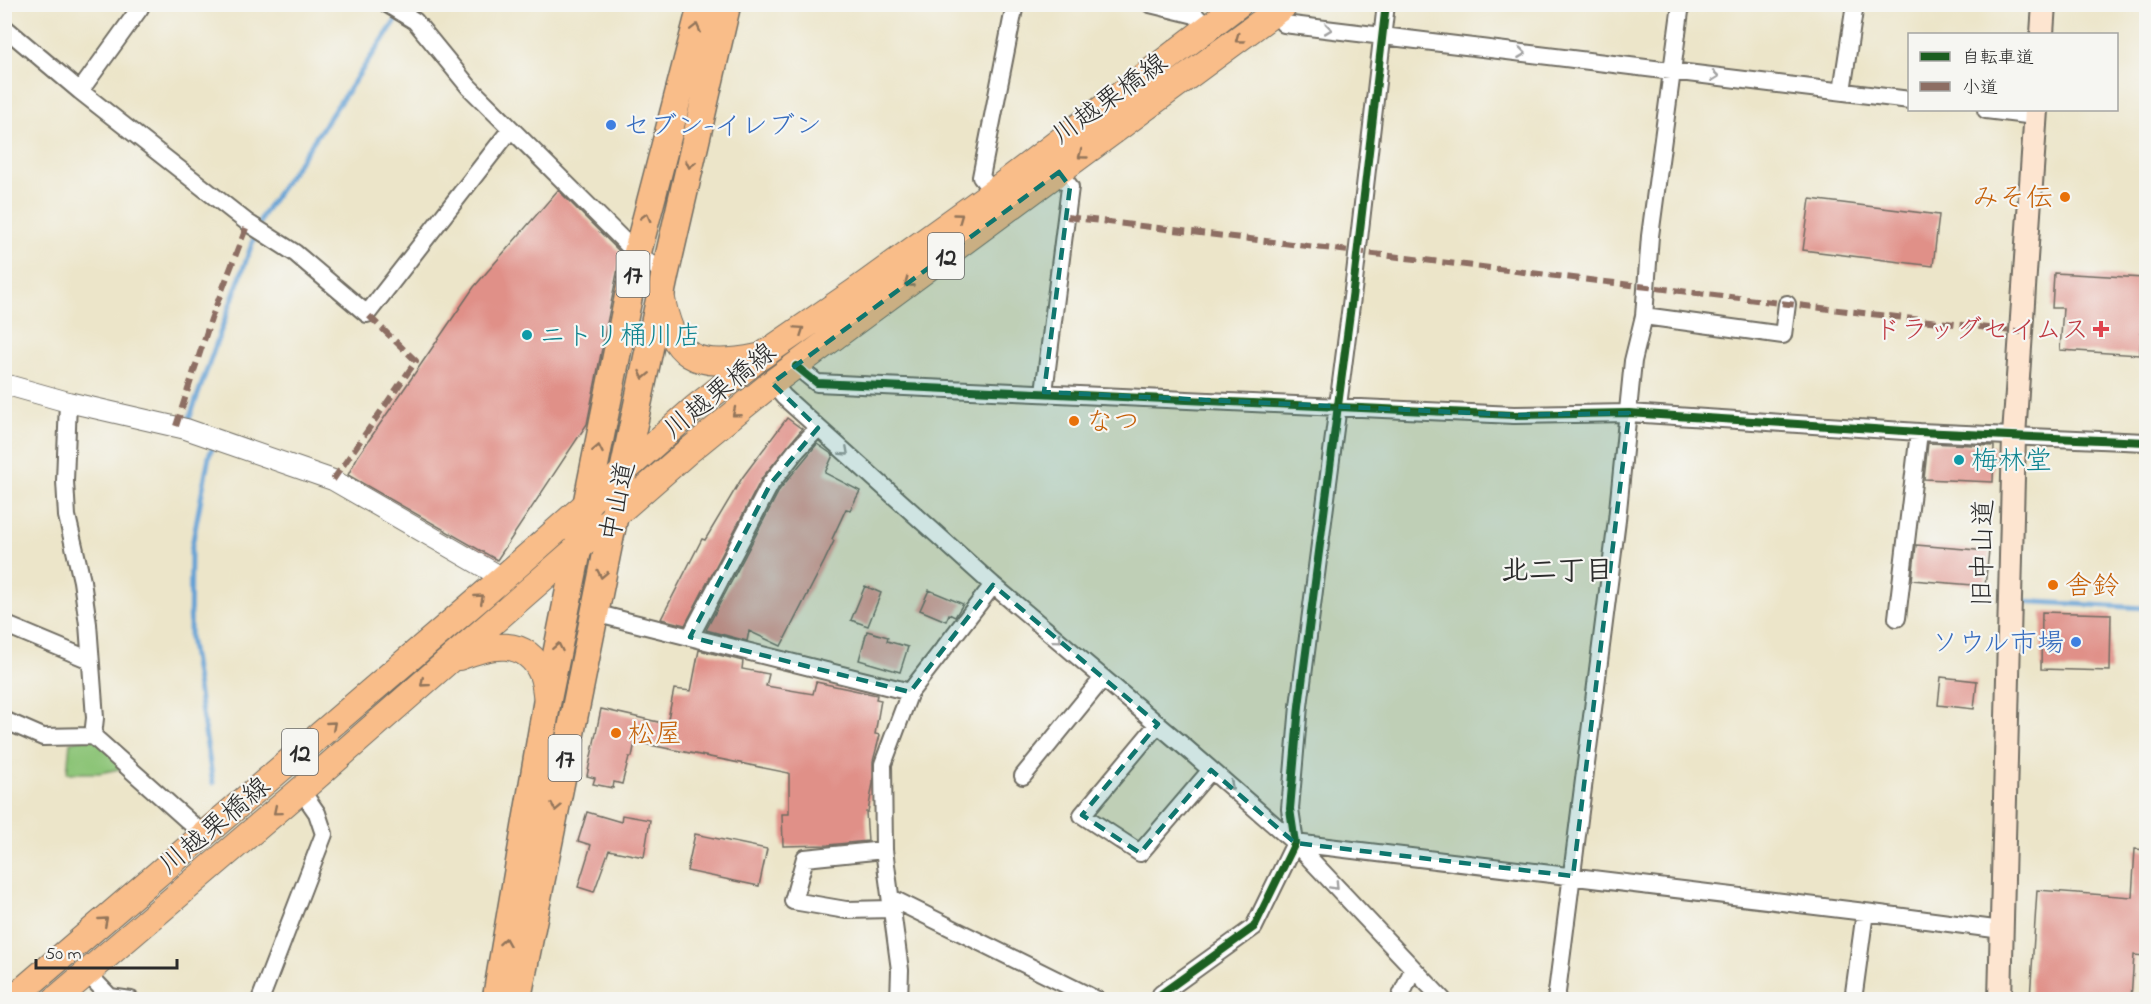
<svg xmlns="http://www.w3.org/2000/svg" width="2151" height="1004" viewBox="0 0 2151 1004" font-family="'Indie Flower','Klee One',sans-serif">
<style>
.green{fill:#8cc477;stroke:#5c7851;stroke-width:1.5}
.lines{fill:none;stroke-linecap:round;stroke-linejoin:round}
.stream{stroke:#62a0d4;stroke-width:5}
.building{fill:#e09088}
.minor-casing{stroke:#6f6c62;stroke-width:20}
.tertiary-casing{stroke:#6f6c62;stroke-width:22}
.secondary-casing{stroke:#6f6c62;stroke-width:26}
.primary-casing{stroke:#6f6c62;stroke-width:28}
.trunk-casing{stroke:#6f6c62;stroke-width:30}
.minor{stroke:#fff;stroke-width:16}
.tertiary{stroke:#fff;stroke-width:20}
.secondary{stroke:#fde5d0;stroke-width:22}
.primary{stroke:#f9bd89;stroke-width:26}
.trunk{stroke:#f9bd89;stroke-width:27}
.quiet{stroke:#8d6e63;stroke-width:6;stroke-dasharray:12 6;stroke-linecap:butt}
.cycleway-casing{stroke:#f6f6f2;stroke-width:11}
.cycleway{stroke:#1b5e20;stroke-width:8}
.oneway{stroke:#92745a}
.oneway2{stroke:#a0a0a0}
.marked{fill:#0f766e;fill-opacity:0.2;stroke:#0f766e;stroke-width:4.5;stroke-dasharray:12 8;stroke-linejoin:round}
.shop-dot{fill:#3f7fe0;stroke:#f6f6f2;stroke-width:2}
.food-dot{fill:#e8710a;stroke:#f6f6f2;stroke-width:2}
.health-dot{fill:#e0444e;stroke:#f6f6f2;stroke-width:2}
.culture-dot{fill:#0f9aa8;stroke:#f6f6f2;stroke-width:2}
.labels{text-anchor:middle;stroke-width:4.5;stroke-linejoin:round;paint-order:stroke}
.shield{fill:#f6f6f2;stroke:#686867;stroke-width:1.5}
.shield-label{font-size:26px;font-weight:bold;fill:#2b2b2b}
.street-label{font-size:27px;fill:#2b2b2b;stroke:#f6f6f2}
.shop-label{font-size:27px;fill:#366cbe;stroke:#f6f6f2;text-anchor:start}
.food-label{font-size:27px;fill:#c56008;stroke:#f6f6f2;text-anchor:start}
.health-label{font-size:27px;fill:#be3a42;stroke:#f6f6f2;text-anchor:end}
.culture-label{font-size:27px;fill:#0d838f;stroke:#f6f6f2;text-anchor:start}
.neighbourhood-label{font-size:28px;font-weight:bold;fill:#2b2b2b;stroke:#f6f6f2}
</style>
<rect width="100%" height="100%" fill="#f6f6f2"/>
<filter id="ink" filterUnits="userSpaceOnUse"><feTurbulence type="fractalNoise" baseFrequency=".0167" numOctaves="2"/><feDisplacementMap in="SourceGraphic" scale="12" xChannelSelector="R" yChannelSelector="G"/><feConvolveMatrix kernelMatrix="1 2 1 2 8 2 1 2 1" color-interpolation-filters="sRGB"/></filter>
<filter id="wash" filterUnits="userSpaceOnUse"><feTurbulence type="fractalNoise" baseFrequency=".008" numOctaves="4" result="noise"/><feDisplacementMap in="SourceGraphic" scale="24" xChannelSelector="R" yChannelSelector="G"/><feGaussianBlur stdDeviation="1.35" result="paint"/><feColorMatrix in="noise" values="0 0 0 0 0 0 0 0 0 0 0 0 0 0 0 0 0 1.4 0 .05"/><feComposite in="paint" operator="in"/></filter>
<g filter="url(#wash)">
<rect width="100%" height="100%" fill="#ece5c9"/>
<!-- green -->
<path class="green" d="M93,736L129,767L100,773H67L70,742Z"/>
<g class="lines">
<!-- stream -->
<path class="stream" d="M187,425L262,216L399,16
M2018,601L2146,608
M213,783L190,637L191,551L209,456L214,444"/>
</g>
<g id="blocks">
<!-- building -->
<path class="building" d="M558,190L621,253L587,424L497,560L348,475L358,456L474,287Z
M1810,199L1939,215L1933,266L1803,250Z
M2054,273L2144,278L2140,355L2060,350L2063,308H2052Z
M787,418L802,429L762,478L685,625L661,619L702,539L705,540L742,478Z
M1928,443L1994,446L1993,482L1924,479Z
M817,444L833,455L825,473L860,491L850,510L846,509L832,539L834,541L824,562L781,646L749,631L747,641L706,630L780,489Z
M1916,545L1989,551L1985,586L1912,580Z
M865,586L881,593L868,626L851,620Z
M929,590L963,604L955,617L949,614L946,621L920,610Z
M2042,612L2111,614L2110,671L2041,669Z
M867,631L888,637L887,641L908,647L900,672L859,660Z
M699,650L743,661L742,669L769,674L766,686L813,694L816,682L877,695L876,699L881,700L875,734L880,735L873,761V783L868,812H866L868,841L828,845L783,846L782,814H789V773L635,742L632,757H629L622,784L614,782L613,788L593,784L595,778L587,776L601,709L667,724L674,689L691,691Z
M1941,677L1977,681L1974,709L1938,705Z
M587,812L621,822L622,815L650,820L644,857L609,850L594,892L578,887L591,845L578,841Z
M695,834L767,849L759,886L687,871Z
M2135,849L2146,850V956L2134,955L2131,999H2030L2037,890L2132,897Z"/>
</g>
</g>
<g filter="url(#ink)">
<use href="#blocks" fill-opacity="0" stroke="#6f6c62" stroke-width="1.5"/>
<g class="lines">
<defs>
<path id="minor" d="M387,4L415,21L469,87L637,254L665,274
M1150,4L1195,15L1207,28
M1275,13L1284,24L1910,100
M4,27L80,91L248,223L295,253L367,314L511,129
M80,91L140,8L135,4
M1842,91L1855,4
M1986,110L2035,116
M993,192L981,177L1015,4
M1644,316L1783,335L1787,304
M796,366L817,383L1514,415L1629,413L1919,432L2146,442
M772,383L784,397L993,585L1186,748L1295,843L1443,1000
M1044,392L1070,187L1059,172
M68,402L65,481L67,516L82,581L88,624L95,718L93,736
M594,613L910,692
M1897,618L1919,432
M4,624L90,660
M690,637L771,483L796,451L818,428
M4,720L43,737L93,736L204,835
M1158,724L1082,815L1140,853L1211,770
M1023,776L1103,678
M1295,843L1865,912L2002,930
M884,850L805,858L793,901L846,910L892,909
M891,898L1097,1000
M87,973L110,997L131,1000
M260,1000L324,834L317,813L301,790
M899,1000L900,970L884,850L883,764L910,692L993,585
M1160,1000L1161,994L1254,927L1295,843L1290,809L1299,706L1354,282L1386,4
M1399,1000L1413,969
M1556,1000L1617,520L1633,361L1644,316L1650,236L1681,4
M1853,1000L1865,912"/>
<path id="tertiary" d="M4,384L68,402L186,429L333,480L503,578"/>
<path id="secondary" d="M2042,34L2044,4
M2000,1000L2014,436L2036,110"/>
<path id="primary" d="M661,294C672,359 695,370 758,357
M459,657C489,645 526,636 542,674C545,682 546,693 547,702
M11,1000L503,578L695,408L760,357L853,293L993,192L1239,4
M55,1000L301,790L686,453L772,383L1286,4"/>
<path id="trunk" d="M496,1000L547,702L637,254L702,4
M517,1000L614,517L665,274L727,4"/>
</defs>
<!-- minor casing -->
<use href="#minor" class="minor-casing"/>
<!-- tertiary casing -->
<use href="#tertiary" class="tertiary-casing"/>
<!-- secondary casing -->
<use href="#secondary" class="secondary-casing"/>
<!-- primary casing -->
<use href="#primary" class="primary-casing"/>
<!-- trunk casing -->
<use href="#trunk" class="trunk-casing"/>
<!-- minor -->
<use href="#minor" class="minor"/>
<!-- tertiary -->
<use href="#tertiary" class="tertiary"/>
<!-- secondary -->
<use href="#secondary" class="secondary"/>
<!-- primary -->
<use href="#primary" class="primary"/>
<!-- trunk -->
<use href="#trunk" class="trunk"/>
<!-- quiet -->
<path class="quiet" d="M1067,217L2021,332
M176,426L211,319L248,223
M333,480L416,361L367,314"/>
<defs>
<path id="cycleway" d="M796,366L817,383L1514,415L1629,413L1919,432L2146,442
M1160,1000L1161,994L1254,927L1295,843L1290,809L1299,706L1354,282L1386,4"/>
</defs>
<!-- cycleway casing -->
<use href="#cycleway" class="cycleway-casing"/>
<!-- cycleway -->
<use href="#cycleway" class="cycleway"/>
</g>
<!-- one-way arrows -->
<defs><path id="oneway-chevron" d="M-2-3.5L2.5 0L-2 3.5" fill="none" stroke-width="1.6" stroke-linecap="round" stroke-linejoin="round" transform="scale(1.5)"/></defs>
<g class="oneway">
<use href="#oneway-chevron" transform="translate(696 28) rotate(-76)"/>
<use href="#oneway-chevron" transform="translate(1239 39) rotate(144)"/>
<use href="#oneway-chevron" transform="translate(1082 155) rotate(144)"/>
<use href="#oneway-chevron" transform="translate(690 164) rotate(103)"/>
<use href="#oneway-chevron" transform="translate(646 217) rotate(-75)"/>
<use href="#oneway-chevron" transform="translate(959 217) rotate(-36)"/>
<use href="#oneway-chevron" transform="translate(908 283) rotate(144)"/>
<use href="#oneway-chevron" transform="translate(800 330) rotate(-34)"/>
<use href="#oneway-chevron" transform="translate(644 375) rotate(102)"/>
<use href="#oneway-chevron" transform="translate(736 413) rotate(141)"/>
<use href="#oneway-chevron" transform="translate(598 449) rotate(-79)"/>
<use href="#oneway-chevron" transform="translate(602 574) rotate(101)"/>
<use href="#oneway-chevron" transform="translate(480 598) rotate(-41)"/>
<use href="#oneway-chevron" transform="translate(558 647) rotate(-79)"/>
<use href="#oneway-chevron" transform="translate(424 683) rotate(139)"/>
<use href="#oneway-chevron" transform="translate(332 725) rotate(-41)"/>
<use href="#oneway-chevron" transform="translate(556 807) rotate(101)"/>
<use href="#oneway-chevron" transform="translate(277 811) rotate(140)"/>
<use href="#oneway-chevron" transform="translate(104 921) rotate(-41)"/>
<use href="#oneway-chevron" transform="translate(505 942) rotate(-81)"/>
</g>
<g class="oneway2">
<use href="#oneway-chevron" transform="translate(1328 29) rotate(7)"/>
<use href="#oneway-chevron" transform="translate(1522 53) rotate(7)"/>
<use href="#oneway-chevron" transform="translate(1715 76) rotate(7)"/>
<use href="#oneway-chevron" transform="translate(845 452) rotate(42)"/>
<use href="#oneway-chevron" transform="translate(1058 639) rotate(40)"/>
<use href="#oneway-chevron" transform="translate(1230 786) rotate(41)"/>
<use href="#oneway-chevron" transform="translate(1335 886) rotate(47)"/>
</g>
</g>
<!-- marked area -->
<path class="marked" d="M1059,172L1070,187L1044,392L1514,415L1629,413L1573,876L1295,843L1211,770L1140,853L1082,815L1158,724L993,585L910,692L690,637L771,483L818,428L772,383Z"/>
<!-- markers -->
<g class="shop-dot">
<circle cx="611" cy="125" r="6"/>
<circle cx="2076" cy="642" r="6"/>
</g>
<g class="food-dot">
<circle cx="2065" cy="197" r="6"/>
<circle cx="1074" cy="421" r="6"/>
<circle cx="2053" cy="585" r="6"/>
<circle cx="616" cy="733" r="6"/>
</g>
<path class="health-dot" d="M2098 320h6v6h6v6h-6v6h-6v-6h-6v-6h6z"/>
<g class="culture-dot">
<circle cx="527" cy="335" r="6"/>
<circle cx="1959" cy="460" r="6"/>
</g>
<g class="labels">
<!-- shield labels -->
<g class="shield">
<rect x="928" y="233" width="36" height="46" rx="4.5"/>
<rect x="616.5" y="251" width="33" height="46" rx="4.5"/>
<rect x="282" y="729" width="36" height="46" rx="4.5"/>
<rect x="548.5" y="735" width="33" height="46" rx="4.5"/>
</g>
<g class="shield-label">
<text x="946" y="265">12</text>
<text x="633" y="283">17</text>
<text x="300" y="761">12</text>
<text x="565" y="767">17</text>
</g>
<!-- street labels -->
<g class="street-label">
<text transform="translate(1109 98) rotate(-36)" y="9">川越栗橋線</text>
<text transform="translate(719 390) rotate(-39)" y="9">川越栗橋線</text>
<text transform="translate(617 501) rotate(-78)" y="9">中山道</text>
<text transform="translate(1982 553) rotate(-89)" y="9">旧中山道</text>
<text transform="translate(214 825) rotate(-40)" y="9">川越栗橋線</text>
</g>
<!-- shop labels -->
<g class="shop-label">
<text x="623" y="134">セブン-イレブン</text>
<text x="2064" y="651" text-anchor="end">ソウル市場</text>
</g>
<!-- food labels -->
<g class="food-label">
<text x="2053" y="206" text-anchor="end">みそ伝</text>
<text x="1086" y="430">なつ</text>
<text x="2065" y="594">舎鈴</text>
<text x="628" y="742">松屋</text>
</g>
<!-- health labels -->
<g class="health-label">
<text x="2089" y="338">ドラッグセイムス</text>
</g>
<!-- culture labels -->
<g class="culture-label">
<text x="539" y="344">ニトリ桶川店</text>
<text x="1971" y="469">梅林堂</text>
</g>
<!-- neighbourhood labels -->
<g class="neighbourhood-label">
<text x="1557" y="579">北二丁目</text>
</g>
</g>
<!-- margin -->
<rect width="2151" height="1004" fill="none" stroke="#f6f6f2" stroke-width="24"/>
<!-- legend -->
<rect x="1908" y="33" width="210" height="78" fill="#f6f6f2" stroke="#a5a5a2" stroke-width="1.5"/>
<rect x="1920" y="52" width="30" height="9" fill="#1b5e20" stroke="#a5a5a2" stroke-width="1.5"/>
<text x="1962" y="63" font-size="18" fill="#2b2b2b">自転車道</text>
<rect x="1920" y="82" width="30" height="9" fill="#8d6e63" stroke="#a5a5a2" stroke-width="1.5"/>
<text x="1962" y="93" font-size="18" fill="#2b2b2b">小道</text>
<!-- scale -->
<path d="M36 959v9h141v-9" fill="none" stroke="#2b2b2b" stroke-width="3"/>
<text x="45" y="959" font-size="18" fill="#2b2b2b" stroke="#f6f6f2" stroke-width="4.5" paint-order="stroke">50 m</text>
</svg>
